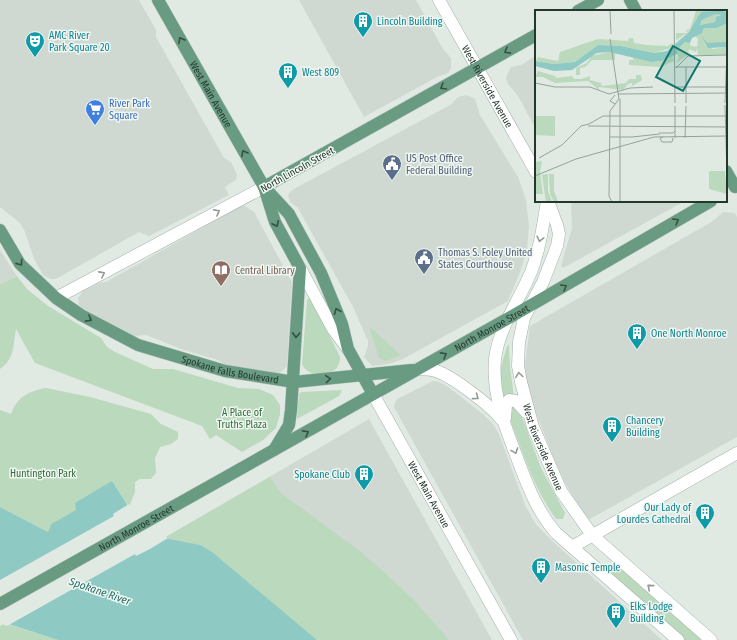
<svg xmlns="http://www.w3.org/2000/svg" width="737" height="640" viewBox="0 0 737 640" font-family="'Fira Sans Condensed',sans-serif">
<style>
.built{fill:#cfd9d2}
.green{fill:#bbd9bc}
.water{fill:#8ec9c4}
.pier{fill:#e0eae3}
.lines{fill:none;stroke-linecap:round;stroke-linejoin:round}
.minor-casing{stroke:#a4b1a9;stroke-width:13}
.major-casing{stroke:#c1c7c4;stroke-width:13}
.minor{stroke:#fff;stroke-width:12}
.major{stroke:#699b82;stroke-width:12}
.oneway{stroke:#345142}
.oneway2{stroke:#919c96}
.labels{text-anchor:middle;stroke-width:3;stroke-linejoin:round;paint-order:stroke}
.culture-label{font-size:10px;fill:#0d838f;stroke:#f0f7f2;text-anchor:start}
.street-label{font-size:10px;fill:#23382d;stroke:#f0f7f2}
.shop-label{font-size:10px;fill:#366cbe;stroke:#f0f7f2;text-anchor:start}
.service-label{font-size:10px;fill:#4e5e75;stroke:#f0f7f2;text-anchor:start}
.education-label{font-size:10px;fill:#785e54;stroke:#f0f7f2;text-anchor:start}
.park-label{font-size:10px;fill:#316b39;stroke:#f0f7f2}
.water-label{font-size:11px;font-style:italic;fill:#236e68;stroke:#f0f7f2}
.inset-road{fill:none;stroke:#94a39a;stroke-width:1}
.view{fill:#0f766e;fill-opacity:0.15;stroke:#0f766e;stroke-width:2}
.inset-edge{fill:none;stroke:#23382d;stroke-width:2}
</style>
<rect width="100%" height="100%" fill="#e0eae3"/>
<!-- built -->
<path class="built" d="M0,0H139L156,30V37L224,158L231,162L235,170L237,175L236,180L225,187L229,195L149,236L139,232L56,279H51L43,275L34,259L25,232L20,223L0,207Z
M299,0H416L443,49L451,58V69L448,73L437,77L364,117Z
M536,56V129L518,96L508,84L506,77L511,67L521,65Z
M467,95L475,99L480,115L518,177L526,200L529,225L527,250L520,272L508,301L403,359L389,364L372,366L364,357L368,346V341L353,307L298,208L290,202L288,195L292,190L450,105L458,97Z
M571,201H685L563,268L561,266L572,228Z
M245,206L254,212L292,282L287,366L281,372L277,374L227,366L218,360L181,349L146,335L134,336L84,309L79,305L78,298L83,291L99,283L106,282L239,207Z
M723,212L735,213L737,217V437L590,519L586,517L568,488L557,467L534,408L526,381L525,365L530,326L713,221Z
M0,250L17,276L0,285Z
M433,381L439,382L447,386L484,415L493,424L499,434L525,505L535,523L549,538L662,640H523L395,409L394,405L397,399Z
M369,419L492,640H379L212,552L164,538Z"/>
<!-- green -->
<path class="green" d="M17,276L27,289L48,306L101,338L107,347L115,352L153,369H173L238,388L259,389L273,395L280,405V414L276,428L263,440L242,452L216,435L210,439L202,426L35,363L16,329C13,345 15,359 0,369V285Z
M309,298H311L340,357C341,378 308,380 302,364L307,300Z
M369,326L401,355L386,361L379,358Z
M509,345L510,367L514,397L504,402L499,374L507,346Z
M46,388L90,397L151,414L161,424L178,432V439L171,444L160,447L155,458L156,473L151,479H140L135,482V492L129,507L112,481L76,510L51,524L48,532L0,507V410L11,414C17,397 29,391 46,388Z
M342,390L339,396L297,419L299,394L301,392Z
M512,407L519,409L541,468L565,513L563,519H556C533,487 522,450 508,414L509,410Z
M270,477L281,493L361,552L384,572L416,602L449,640H317L284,613L189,543L164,538Z
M616,566H619L703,640H684L611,575L612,567Z
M5,623L58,640H0V626Z"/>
<!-- water -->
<path class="water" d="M112,481L137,520L164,538L200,545L212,552L317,640H58L0,621V507L48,532L51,524L76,510L75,503Z"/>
<!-- pier -->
<path class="pier" d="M129,504L138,518L156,532L168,538L150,549L136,556L135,554L7,626L0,623V580L114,516L113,514Z"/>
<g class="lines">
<defs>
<g id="minor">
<path id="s1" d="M439,0L536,172"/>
<path d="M547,201C543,225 540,249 531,272C519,301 499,327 495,359C492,393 504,424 516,455C527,484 536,510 556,533L678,640"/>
<path id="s2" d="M548,201L557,225L559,234L557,246L543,282L524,318L519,342L518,366L521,382L533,427L561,491L592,535L711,640"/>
<path d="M300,268L333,329L348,349"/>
<path d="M56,298L264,187"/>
<path d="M417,369C424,369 430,369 436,371C452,376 491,406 501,419"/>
<path id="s3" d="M373,394L511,640"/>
<path d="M505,418L506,405L509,400L516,401L526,412"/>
<path d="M572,547L737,453"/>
</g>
<g id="major">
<path id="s4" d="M158,0L264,187L275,222L300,268L291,410L289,425L274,450"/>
<path d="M630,0L636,11"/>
<path d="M578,11L598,0"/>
<path d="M726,171L735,187"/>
<path d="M264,187L536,35"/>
<path d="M266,189L289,214L321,273L342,324L348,349L373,394"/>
<path id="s5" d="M0,230L20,264L56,298L81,315L138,345L225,371L294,382L412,370"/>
<path id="s6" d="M0,604L507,319L711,201"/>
</g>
</defs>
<!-- minor casing -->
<use href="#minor" class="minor-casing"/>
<!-- major casing -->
<use href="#major" class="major-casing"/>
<!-- minor -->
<use href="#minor" class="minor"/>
<!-- major -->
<use href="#major" class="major"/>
</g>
<!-- one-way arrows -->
<defs><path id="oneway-chevron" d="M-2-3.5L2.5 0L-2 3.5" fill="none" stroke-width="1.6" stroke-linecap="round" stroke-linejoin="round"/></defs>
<g class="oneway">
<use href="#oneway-chevron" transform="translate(181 40) rotate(-119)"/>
<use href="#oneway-chevron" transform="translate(507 51) rotate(151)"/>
<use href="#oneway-chevron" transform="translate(443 87) rotate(150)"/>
<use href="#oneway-chevron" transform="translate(244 153) rotate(-119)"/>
<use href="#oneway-chevron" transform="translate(676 221) rotate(-30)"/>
<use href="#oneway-chevron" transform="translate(276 224) rotate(65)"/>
<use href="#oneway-chevron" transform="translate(20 263) rotate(55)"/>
<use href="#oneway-chevron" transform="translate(564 287) rotate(-30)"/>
<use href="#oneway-chevron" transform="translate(337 311) rotate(-112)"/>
<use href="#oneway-chevron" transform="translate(89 319) rotate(28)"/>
<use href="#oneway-chevron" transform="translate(296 335) rotate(93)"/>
<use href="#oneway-chevron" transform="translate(444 355) rotate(-29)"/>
<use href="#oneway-chevron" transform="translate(328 379) rotate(-5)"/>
<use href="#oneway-chevron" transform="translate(306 433) rotate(-29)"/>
</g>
<g class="oneway2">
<use href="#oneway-chevron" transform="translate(217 212) rotate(-28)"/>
<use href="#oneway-chevron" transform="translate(540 239) rotate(103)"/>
<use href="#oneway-chevron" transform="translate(102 274) rotate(-28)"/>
<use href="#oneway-chevron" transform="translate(519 375) rotate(-98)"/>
<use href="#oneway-chevron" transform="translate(476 397) rotate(36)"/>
<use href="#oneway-chevron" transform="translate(515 451) rotate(70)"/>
<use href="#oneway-chevron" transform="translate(650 587) rotate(-139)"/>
</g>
<!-- icons -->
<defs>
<symbol id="building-pin" viewBox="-11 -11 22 30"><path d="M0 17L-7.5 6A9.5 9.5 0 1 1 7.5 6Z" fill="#0f9aa8" stroke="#f0f7f2"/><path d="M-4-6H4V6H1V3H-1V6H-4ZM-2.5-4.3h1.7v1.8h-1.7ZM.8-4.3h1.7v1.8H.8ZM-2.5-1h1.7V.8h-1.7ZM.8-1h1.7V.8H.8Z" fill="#fff"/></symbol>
<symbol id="theatre-pin" viewBox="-11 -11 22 30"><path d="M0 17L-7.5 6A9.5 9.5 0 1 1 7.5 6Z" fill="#0f9aa8" stroke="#f0f7f2"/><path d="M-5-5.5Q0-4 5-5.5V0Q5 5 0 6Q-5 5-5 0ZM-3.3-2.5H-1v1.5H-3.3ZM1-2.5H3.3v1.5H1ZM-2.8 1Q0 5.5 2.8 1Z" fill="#fff"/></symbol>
<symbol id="supermarket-pin" viewBox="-11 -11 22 30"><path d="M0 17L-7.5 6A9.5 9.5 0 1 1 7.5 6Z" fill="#3f7fe0" stroke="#f0f7f2"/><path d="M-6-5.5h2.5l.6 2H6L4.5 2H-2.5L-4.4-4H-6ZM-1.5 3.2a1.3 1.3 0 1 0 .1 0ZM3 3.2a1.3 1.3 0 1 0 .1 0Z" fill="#fff"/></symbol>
<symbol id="civic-pin" viewBox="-11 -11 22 30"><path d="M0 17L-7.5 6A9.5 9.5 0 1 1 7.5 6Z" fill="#5c6f8a" stroke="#f0f7f2"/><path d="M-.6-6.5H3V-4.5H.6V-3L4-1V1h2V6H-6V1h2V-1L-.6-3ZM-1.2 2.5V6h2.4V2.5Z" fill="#fff"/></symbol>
<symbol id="library-pin" viewBox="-11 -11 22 30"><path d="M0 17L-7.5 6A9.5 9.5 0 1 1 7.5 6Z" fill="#8d6e63" stroke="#f0f7f2"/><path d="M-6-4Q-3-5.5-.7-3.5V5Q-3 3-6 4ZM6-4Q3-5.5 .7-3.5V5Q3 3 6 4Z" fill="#fff"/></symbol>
</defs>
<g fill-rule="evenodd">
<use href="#building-pin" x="352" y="10" width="22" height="30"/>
<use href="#theatre-pin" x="24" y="30" width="22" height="30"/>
<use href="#building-pin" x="277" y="61" width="22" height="30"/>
<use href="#supermarket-pin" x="84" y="98" width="22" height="30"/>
<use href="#civic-pin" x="381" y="153" width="22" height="30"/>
<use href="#civic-pin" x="413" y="247" width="22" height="30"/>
<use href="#library-pin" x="210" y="259" width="22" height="30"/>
<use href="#building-pin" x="626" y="322" width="22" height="30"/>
<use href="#building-pin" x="601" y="415" width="22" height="30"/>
<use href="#building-pin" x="353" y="463" width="22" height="30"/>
<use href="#building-pin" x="694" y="502" width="22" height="30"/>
<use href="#building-pin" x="530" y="556" width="22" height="30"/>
<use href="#building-pin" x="605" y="601" width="22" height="30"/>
</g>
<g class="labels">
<!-- culture labels -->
<g class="culture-label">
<text x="377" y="25">Lincoln Building</text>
<text x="49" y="39">AMC River<tspan x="49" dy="12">Park Square 20</tspan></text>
<text x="302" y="76">West 809</text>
<text x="651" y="337">One North Monroe</text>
<text x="626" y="424">Chancery<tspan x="626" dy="12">Building</tspan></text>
<text x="350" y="478" text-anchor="end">Spokane Club</text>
<text x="691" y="511" text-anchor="end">Our Lady of<tspan x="691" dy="12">Lourdes Cathedral</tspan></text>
<text x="555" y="571">Masonic Temple</text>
<text x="630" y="610">Elks Lodge<tspan x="630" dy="12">Building</tspan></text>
</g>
<!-- street labels -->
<g class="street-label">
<text dy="4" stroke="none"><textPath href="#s1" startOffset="99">West Riverside Avenue</textPath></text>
<text dy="4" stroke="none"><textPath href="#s4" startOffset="108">West Main Avenue</textPath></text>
<text transform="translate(297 169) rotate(-29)" y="4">North Lincoln Street</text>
<text dy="4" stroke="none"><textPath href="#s6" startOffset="564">North Monroe Street</textPath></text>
<text dy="4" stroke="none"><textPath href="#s5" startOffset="279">Spokane Falls Boulevard</textPath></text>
<text dy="4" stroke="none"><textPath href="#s2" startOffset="260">West Riverside Avenue</textPath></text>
<text dy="4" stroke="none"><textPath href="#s3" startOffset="115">West Main Avenue</textPath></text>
<text dy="4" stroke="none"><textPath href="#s6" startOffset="156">North Monroe Street</textPath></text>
</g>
<!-- shop labels -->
<g class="shop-label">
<text x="109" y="107">River Park<tspan x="109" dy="12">Square</tspan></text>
</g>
<!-- service labels -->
<g class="service-label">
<text x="406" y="162">US Post Office<tspan x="406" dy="12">Federal Building</tspan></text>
<text x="438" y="256">Thomas S. Foley United<tspan x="438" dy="12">States Courthouse</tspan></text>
</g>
<!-- education labels -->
<g class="education-label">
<text x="235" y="274">Central Library</text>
</g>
<!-- park labels -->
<g class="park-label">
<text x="242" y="416">A Place of<tspan x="242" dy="12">Truths Plaza</tspan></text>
<text x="43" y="477">Huntington Park</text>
</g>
<!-- water labels -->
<g class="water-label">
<text transform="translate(100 591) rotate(19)" y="4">Spokane River</text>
</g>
</g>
<!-- overview -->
<g transform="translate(535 10)">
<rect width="192" height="192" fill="#e0eae3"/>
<path d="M174,0V2L166,3L161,13L152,23L141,30V35V23H152L151,20L155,19L161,1ZM180,4H186L181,7L180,12L165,15L168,9ZM192,13V33L169,34L178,39L192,37V45H163L162,38L161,42L154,39L153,45L141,53L144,48L141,41L150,32L153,31L156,36L162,37L163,29L160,26L162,23H167L169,18H182ZM94,28H98L99,33L112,35L133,36L137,33L139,37L119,43L86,36L63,35L40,52L19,54L1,51L3,47L23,51L25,42L63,29L93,31ZM74,42L80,43V50H57L50,57L45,58V65H41V58L52,53L57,46ZM138,45L139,51L125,57L94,55V50H98V47L122,52ZM3,61L20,66L21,68L37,66L39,69H46L55,66V70L66,73L67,76L91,73L94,69H101V65H106L107,70L97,76V73L93,74L88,80L64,77V80L53,71L20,73L8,67H0ZM0,106H20V126L0,125ZM7,151L5,162L8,184H0V152ZM174,161H190L192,184L174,179ZM13,164V181L17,192H11L7,165ZM14,164H19V181L23,192H19L15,184Z" fill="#bbd9bc"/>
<path d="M188,0L192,3V13L182,18H169L167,23L157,28L155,33L150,32L142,40V44L126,51L117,52L74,42L62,43L37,60L19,61L0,56V51L19,54L40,52L63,35L86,36L119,43L132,41L154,22L166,2ZM180,4L186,5L181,7L180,12L165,15L167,10ZM166,25L172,33L189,32L192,33V37L173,38Z" fill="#8ec9c4" fill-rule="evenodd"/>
<path class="inset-road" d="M75,0L76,24M139,0L140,93M75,29L84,89L75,101L74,186L77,192M140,57H192M151,57V93M141,58L153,46L192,45M0,73L20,77H55L74,84L95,78L118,77M140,77H191M83,84L192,83M80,85L75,91L80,94M85,89V192M190,93L192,39M190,95L192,167M140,96V128M53,116L192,117M124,123H138L140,121M75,127H97M97,127L125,124M128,127L125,128L127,132H137L138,128M150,128L151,96M4,148L27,135L46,116L54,114L68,106H192M0,166L41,149L119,127L192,126"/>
<path class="view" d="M138,36L165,51L148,81L121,67Z"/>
<rect width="192" height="192" class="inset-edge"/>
</g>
</svg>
